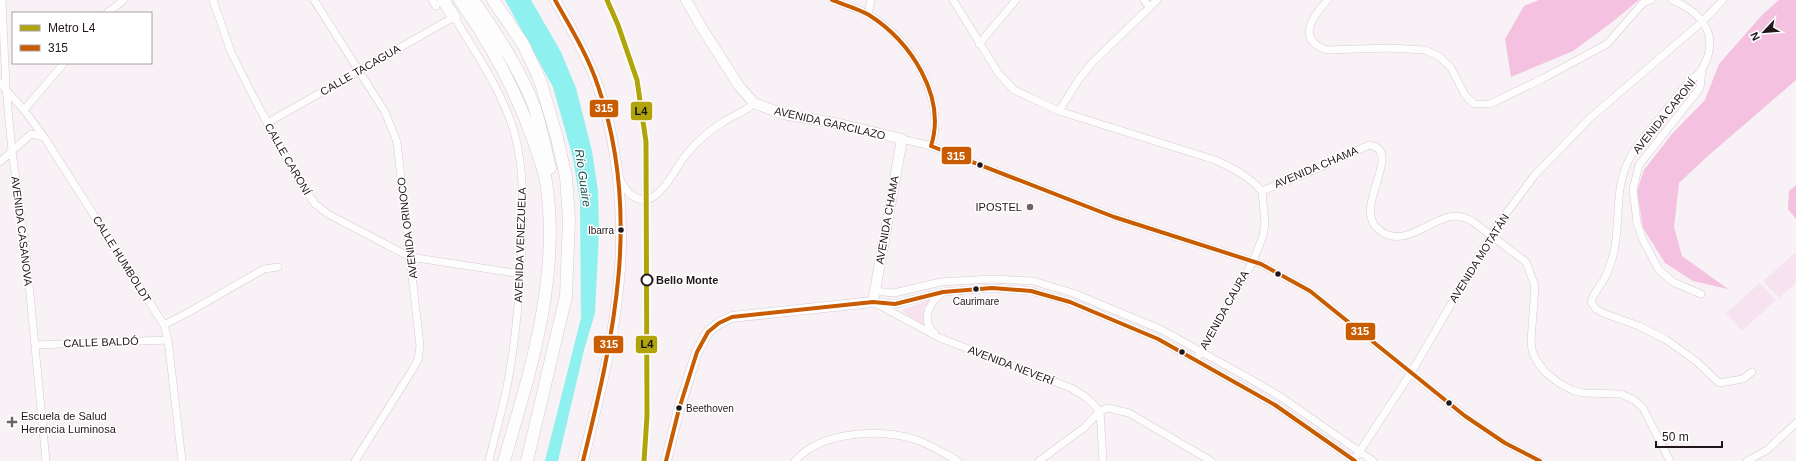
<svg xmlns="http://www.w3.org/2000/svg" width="1796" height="461" viewBox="0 0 1796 461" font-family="Arial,sans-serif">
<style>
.green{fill:#f7e3ef}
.forest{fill:#f4c1e0}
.water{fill:#8ef0ef}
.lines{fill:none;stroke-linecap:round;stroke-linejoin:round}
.street-casing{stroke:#d5ccd1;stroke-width:8}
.secondary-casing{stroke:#d5ccd1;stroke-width:11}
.highway-casing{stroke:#d5ccd1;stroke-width:13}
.street{stroke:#fefdfe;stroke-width:7}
.secondary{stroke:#fefdfe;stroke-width:10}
.highway{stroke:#fefdfe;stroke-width:12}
.bus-1-casing{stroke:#fff;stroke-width:7}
.bus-1{stroke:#c95b00;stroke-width:4}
.metro-1-casing{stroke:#fff;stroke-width:8}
.metro-1{stroke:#b1a40a;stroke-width:5}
.bus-dot{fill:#20161c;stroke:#fff;stroke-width:1.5}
.poi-dot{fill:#6c6368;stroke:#fff;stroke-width:1.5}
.stop-dot{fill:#fff;stroke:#20161c;stroke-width:2}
.labels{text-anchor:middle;stroke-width:3;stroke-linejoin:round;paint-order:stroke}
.bus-label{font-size:10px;fill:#20161c;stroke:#fff;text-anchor:end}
.street-label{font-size:11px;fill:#20161c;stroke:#fff}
.poi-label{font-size:11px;fill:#20161c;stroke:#fff;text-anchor:end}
.stop-label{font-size:11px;font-weight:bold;fill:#20161c;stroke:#fff;text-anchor:start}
.water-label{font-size:12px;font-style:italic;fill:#135150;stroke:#fff}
.line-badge{stroke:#fff;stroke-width:1.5}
.badge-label{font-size:11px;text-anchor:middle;font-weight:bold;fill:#fff}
.pale-badge-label{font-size:11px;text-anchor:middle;font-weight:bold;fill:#111}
</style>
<rect width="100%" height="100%" fill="#f8f1f5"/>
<!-- green -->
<path class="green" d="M1796,252V283L1779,298L1763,281Z
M1760,283L1776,300L1742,331L1726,313Z
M930,300L924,308V328L902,310Z"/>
<!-- forest -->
<path class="forest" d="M1539,0H1639L1611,23L1573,51L1511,77L1505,39L1524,6Z
M1779,0H1796V80L1709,155L1679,183L1674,227L1682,256L1728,289L1693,281L1665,263L1643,228L1637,191L1644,170L1672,134L1705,100L1719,64L1763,14Z
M1796,185V219L1788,209L1789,191Z"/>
<!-- water -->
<path class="water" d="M505,0H531L561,52L576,88L592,151L598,191L599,232L595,313L584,350L558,461H545L581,318L580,201L573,158L553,87Z"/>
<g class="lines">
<defs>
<path id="street" d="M2,0L6,88L12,151L26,252L46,461
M213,0L231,52L254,98L297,178L315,204L328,214L410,257L521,274
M314,0L385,112L397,142L420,346L418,360L411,372L355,461
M432,0L436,6
M832,0C843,5 858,8 869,15C906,37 935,81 935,125C935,132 933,140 931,146
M953,0L999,74L1014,90L1059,111L1215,160C1233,168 1248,176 1262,191L1307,173L1369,145C1405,150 1353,206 1377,228C1402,252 1430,218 1454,216C1461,216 1466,218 1472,221L1526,262L1535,286L1531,341L1532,350L1536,360L1546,373L1559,383L1572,390L1583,393L1621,394L1634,400L1643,408L1670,461
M1144,0L1150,8
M1328,0C1312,16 1296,40 1327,50L1388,48L1425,50L1440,57L1451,68L1465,95L1474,104H1490L1542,79L1607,44L1643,3L1651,0
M1672,0C1703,13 1721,36 1702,69C1699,75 1692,78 1687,84C1676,97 1666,110 1655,124C1645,136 1633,149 1627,164C1614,193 1621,225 1613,256C1610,265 1607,277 1601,284C1596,292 1594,292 1591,302L1596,309L1603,313L1639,326L1665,339L1696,361L1719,383L1743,379L1752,372
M107,13L124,0
M868,14L871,0
M979,44L1016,0
M0,83L24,110L44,137L164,325L168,340L182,461
M24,110L64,63
M1059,111L1079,79L1092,63L1157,0
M267,123L454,17C477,55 503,92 515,135C524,170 523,204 522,240C520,292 516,345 505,396C500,418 494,439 489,461
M902,139L931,146L1114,217L1261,264L1310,291L1411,373L1465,416L1505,443L1540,461
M0,162L31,134L44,137
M619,177C625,189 632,202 648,199C663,196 676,167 686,155C696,142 709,131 723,122C733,116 745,112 754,103
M874,291L894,293L940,282L992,279L1033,281L1073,293L1162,330L1243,375L1281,397L1373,461
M1701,294L1673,282L1659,270L1643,240L1637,223L1633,189L1639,165L1700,88L1702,70
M873,302L895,304L943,292L992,288L1031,291L1070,302L1158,339L1238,384L1275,405L1355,461
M875,303L940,338L1071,388L1087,398L1100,411L1103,461
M164,325L189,312L264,269L278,267
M935,334C921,322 928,304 941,294
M35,345L168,340
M1199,355L1253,261L1263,236L1265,223L1262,191
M1354,460L1411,373L1496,227L1534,176L1590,118L1703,21L1723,0
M795,461C821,431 881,428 917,440C931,445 945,454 958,461
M1039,461L1085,427L1100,411L1108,408L1129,413L1211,461
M1747,461L1767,450L1796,423"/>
<path id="secondary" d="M555,0C571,28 587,56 598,86C620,150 626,231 617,298C611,353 596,407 583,461
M666,461L679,409L697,352L708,332L719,323L732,317L873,302L902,139L840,124L783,114L754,103L739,86L702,28L686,0"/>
<path id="highway" d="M443,0L454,17
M460,0C491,44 516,90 534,142C538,155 544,169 546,182C561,276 530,372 504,461
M473,0C496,33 519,68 534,106C541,126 545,148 550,168
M493,0L523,44L540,80L557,138L566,177L569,219L566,296L527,461"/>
</defs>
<!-- street casing -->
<use href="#street" class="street-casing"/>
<!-- secondary casing -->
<use href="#secondary" class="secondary-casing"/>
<!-- highway casing -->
<use href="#highway" class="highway-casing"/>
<!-- street -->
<use href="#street" class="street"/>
<!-- secondary -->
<use href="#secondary" class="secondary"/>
<!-- highway -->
<use href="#highway" class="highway"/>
<defs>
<path id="bus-1" d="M555,0C571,28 588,56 598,86C642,214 614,335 583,461
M832,0C844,5 857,8 869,15C910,41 947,96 931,146L1114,217L1261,264L1310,291L1465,416L1505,443L1540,461
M666,461L679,409L697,352L708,332L719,323L732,317L873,302L895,304L943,292L992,288L1031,291L1070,302L1158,339L1275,405L1355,461"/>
</defs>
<!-- bus-1 casing -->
<use href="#bus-1" class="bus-1-casing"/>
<!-- bus-1 -->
<use href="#bus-1" class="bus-1"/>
<defs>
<path id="metro-1" d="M607,0L618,25L637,80L646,142L647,416L644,461"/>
</defs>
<!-- metro-1 casing -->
<use href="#metro-1" class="metro-1-casing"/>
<!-- metro-1 -->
<use href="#metro-1" class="metro-1"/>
</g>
<!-- markers -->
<g class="bus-dot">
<circle cx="980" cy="165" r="3.5"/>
<circle cx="621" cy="230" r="3.5"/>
<circle cx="1278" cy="274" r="3.5"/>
<circle cx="976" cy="289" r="3.5"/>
<circle cx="1182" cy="352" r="3.5"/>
<circle cx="1449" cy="403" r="3.5"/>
<circle cx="679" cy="408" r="3.5"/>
</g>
<g class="poi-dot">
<circle cx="1030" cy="207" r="4"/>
<path d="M10 416h4v4h4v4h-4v4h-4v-4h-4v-4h4z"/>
</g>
<circle class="stop-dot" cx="647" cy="280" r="5.5"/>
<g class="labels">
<!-- bus labels -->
<g class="bus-label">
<text x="614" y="234">Ibarra</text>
<text x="976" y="305" text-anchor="middle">Caurimare</text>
<text x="686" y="412" text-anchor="start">Beethoven</text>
</g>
<!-- street labels -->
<g class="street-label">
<text transform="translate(360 70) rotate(-30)" y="4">CALLE TACAGUA</text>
<text transform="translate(1664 116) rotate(-51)" y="4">AVENIDA CARONÍ</text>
<text transform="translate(830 123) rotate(13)" y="4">AVENIDA GARCILAZO</text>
<text transform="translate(288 159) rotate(60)" y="4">CALLE CARONÍ</text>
<text transform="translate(1316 167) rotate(-23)" y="4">AVENIDA CHAMA</text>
<text transform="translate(887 220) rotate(-80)" y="4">AVENIDA CHAMA</text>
<text transform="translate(407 228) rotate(-97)" y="4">AVENIDA ORINOCO</text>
<text transform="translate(22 231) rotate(83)" y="4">AVENIDA CASANOVA</text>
<text transform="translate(520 245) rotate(-88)" y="4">AVENIDA VENEZUELA</text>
<text transform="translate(1479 258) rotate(-58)" y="4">AVENIDA MOTATÁN</text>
<text transform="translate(122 259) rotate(58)" y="4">CALLE HUMBOLDT</text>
<text transform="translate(1224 310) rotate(-61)" y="4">AVENIDA CAURA</text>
<text transform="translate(101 342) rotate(-2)" y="4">CALLE BALDÓ</text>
<text transform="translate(1011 365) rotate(21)" y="4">AVENIDA NEVERÍ</text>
</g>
<!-- poi labels -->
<g class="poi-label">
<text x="1022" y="211">IPOSTEL</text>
<text x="21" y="420" text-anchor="start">Escuela de Salud<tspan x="21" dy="13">Herencia Luminosa</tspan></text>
</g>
<!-- stop labels -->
<g class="stop-label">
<text x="656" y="284">Bello Monte</text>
</g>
<!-- water labels -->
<g class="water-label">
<text transform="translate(583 178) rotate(82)" y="4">Río Guaire</text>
</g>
</g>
<g class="line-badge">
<rect x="589" y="99" width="30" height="19" rx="4" fill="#c95b00"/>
<rect x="630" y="101" width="23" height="20" rx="4" fill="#b1a40a"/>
<rect x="941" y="146" width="31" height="19" rx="4" fill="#c95b00"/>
<rect x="1345" y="322" width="31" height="19" rx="4" fill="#c95b00"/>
<rect x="635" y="335" width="23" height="19" rx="4" fill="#b1a40a"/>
<rect x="593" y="335" width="31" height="19" rx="4" fill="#c95b00"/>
</g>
<g class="badge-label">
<text x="604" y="112">315</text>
<text x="956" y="160">315</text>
<text x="1360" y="335">315</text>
<text x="609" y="348">315</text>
</g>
<g class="pale-badge-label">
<text x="641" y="115">L4</text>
<text x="647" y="348">L4</text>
</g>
<!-- legend -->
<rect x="12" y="12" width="140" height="52" fill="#ffffff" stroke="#a6a2a4"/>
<rect x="20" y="25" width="20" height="6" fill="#b1a40a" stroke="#a6a2a4"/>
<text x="48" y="32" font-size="12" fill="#20161c">Metro L4</text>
<rect x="20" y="45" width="20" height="6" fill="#c95b00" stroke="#a6a2a4"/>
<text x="48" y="52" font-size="12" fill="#20161c">315</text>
<!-- north arrow -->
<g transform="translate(1764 32) rotate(244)" stroke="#ffffff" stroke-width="3" paint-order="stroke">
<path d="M0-3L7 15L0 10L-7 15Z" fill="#20161c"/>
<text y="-6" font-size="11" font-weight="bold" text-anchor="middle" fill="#20161c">N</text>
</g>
<!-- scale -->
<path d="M1656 441v6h66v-6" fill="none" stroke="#20161c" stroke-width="2"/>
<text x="1662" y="441" font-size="12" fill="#20161c" stroke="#ffffff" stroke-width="3" paint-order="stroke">50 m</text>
</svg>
